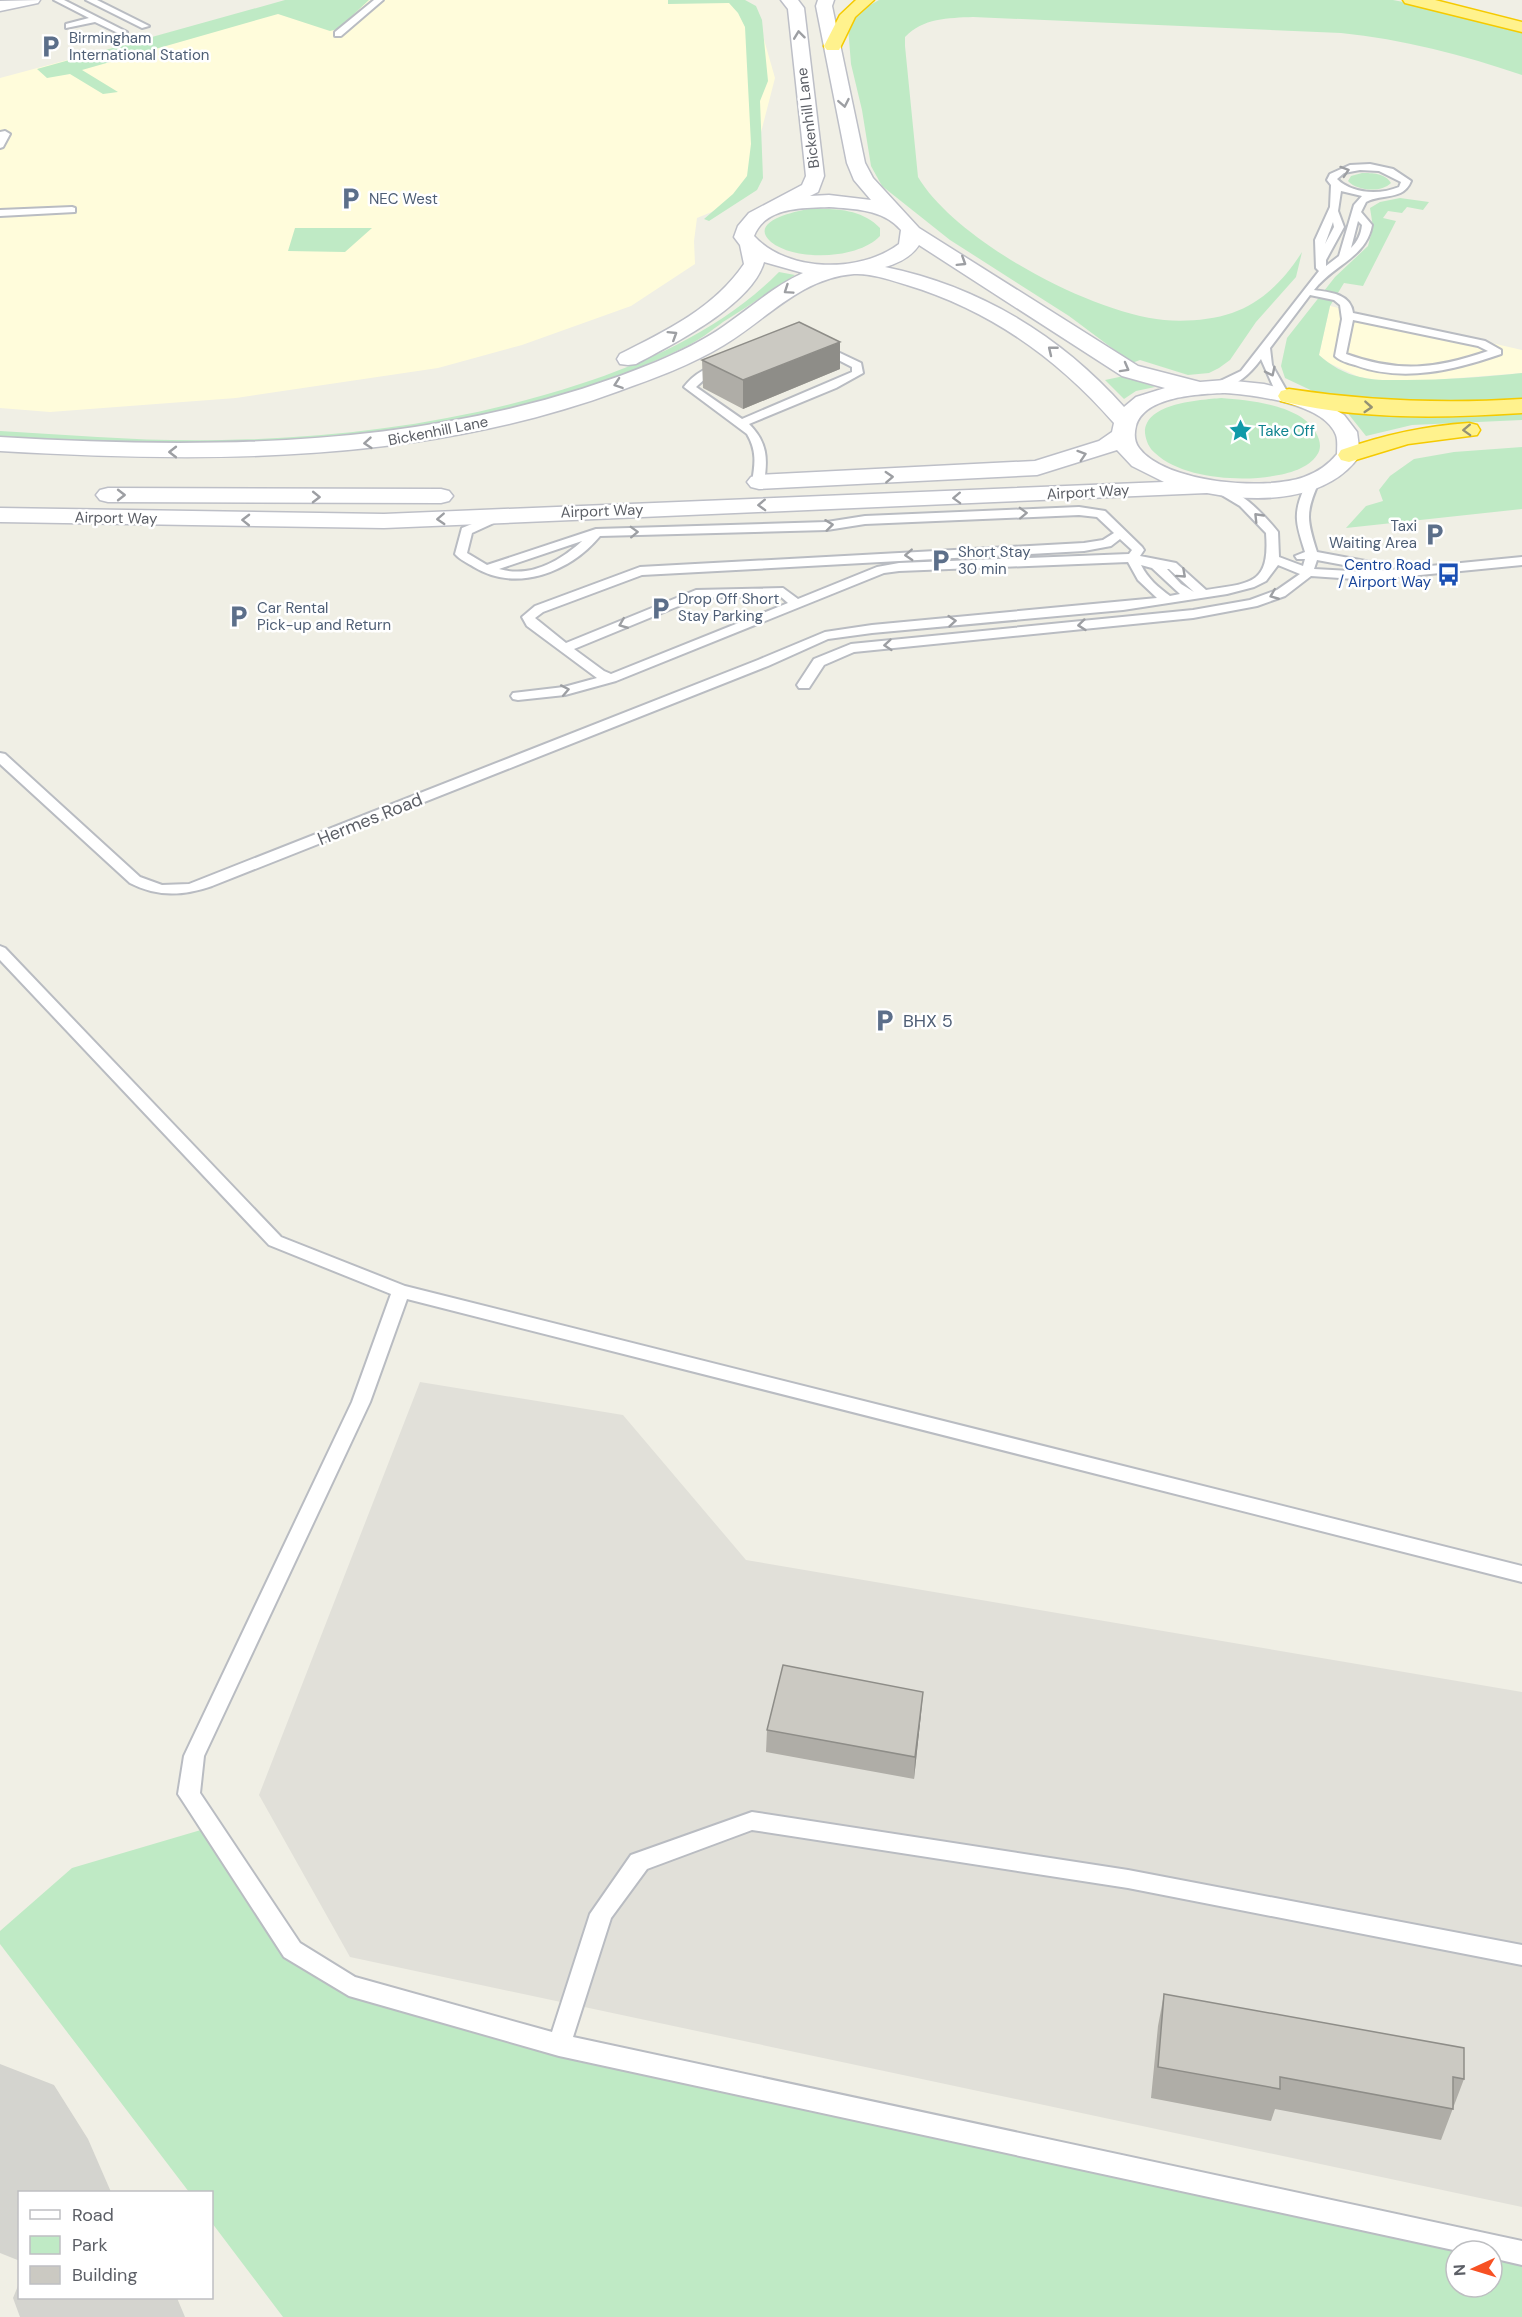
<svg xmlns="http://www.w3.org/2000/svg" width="1522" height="2317" viewBox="0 0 1522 2317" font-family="'DM Sans',sans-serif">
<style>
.commercial{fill:#fffcdb}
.industrial{fill:#e1e0d9}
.green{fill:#bfeac5;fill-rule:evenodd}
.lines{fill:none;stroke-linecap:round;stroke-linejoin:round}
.taxiway{fill:#d4d4cf;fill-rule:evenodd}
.lane-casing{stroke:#b9bcc2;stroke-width:4}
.secondary-casing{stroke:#bdbfc7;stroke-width:3}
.highway-casing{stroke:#f5ca00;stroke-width:3}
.lane{fill:#fff;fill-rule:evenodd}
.secondary{fill:#fff;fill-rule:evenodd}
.highway{fill:#fff28d;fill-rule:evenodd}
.wall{fill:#afada7}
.shaded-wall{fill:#8e8d88}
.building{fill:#cbc9c2;stroke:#8e8d88;stroke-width:1.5}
.oneway{stroke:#9d9fa3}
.oneway2{stroke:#959274}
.labels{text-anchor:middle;stroke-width:5;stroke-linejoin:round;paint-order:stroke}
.far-service-label{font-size:15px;fill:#4e5e75;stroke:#fff;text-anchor:start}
.far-street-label{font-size:15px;fill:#5c5f66;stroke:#fff}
.far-culture-label{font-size:15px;fill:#0d838f;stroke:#fff;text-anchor:start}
.far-transit-label{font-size:15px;fill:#164399;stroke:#fff;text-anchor:end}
.street-label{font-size:18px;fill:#5c5f66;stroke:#fff}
.service-label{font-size:18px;fill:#4e5e75;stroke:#fff;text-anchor:start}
</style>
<rect width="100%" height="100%" fill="#f0efe5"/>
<!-- commercial -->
<path class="commercial" d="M292,0H740L755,8L775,78L749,179L731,204L697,218L694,241L695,264L631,306L522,345L438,368L236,398L50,412L0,408V78Z
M1330,306L1522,350V373L1433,380H1378L1359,377L1329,363L1319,355Z"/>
<!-- industrial -->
<path class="industrial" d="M420,1382L623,1415L746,1560L1522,1692V2207L350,1957L259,1795Z"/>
<!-- green -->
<path class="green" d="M285,0H369L338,29L330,31L278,14L82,70L118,92L103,94L70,74L47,78L37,69Z
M668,0H745L756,6L762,20L768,81L760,101L763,178L757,190L709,221L704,219L733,194L747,176L751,144L745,27L738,13L729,3L668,4Z
M879,0H1393L1429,7L1522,32V75C1463,55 1402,39 1341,33L973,17C948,18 923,18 905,37V46L918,177C956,241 1091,313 1164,320C1185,322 1212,320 1232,313C1263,302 1285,279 1302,252L1296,277L1256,322L1230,360L1219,368L1209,373L1188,375L1140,360L1132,363L1069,316L950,240L882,186L871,166L862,110L851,64L848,27L854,14Z
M1362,173C1372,173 1385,173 1391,183C1381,193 1357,191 1348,181L1351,176Z
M1400,198L1429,202L1423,210L1407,207L1402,213L1388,211L1383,218L1396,221L1363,286L1344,283L1330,306L1319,355C1330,365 1345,374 1360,377C1374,381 1391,380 1406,380C1445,380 1483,377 1522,373V399L1434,403L1319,394L1285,378L1281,366L1287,338L1335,277L1368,246L1373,227L1370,208L1380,202Z
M809,209C834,208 862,209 880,228V236C859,259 796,262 771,242C747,221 797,211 809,209Z
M295,228H372L345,252L288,251Z
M779,272L795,275C771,291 747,307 723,322C711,331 698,341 685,347C473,451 230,451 0,436V431C74,435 148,442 222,440C343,438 465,422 580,384C652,361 726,326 779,272Z
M1124,376L1155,387L1136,391L1124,399L1105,380Z
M1221,398C1249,400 1302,405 1316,433C1320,440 1322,448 1317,455C1309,468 1288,474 1273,476C1239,482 1181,478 1155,453C1149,448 1146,441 1145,433C1144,403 1200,400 1221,398Z
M1346,411H1522V420L1412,425L1366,436Z
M1522,447V509L1346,528L1366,506L1383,501L1379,490L1390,476L1414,459L1454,452Z
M211,1827L292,1950L349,1986L559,2045L1522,2253V2317H283L212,2223V2192H189L0,1944V1931L72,1868ZM1456,2251H1492V2287H1456Z"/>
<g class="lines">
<!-- taxiway -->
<path class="taxiway" d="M0,2064L54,2085L88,2139L111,2192H20V2261L0,2253Z
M20,2281V2298H177L185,2317H20L13,2298Z"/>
<defs>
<path id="lane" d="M54,0H64L127,32L120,34L95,22L66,28V24L89,18Z
M86,0H97L149,26L142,28Z
M374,0H383L341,36H335V32Z
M5,131L10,134L3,147L0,148V132Z
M1370,164L1393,169L1411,181C1403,201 1383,193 1366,202L1361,212L1372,225C1367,257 1332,266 1314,290C1330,292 1351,294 1353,313L1485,341L1501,350V354C1455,370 1403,383 1355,365C1348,363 1340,361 1335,356L1342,319L1340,305L1334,300L1310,295L1270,348L1272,365L1289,395L1287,397L1283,398L1277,395L1261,359C1251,373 1233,391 1214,388V384L1241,371L1319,271L1316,268L1315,240L1330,207L1331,185L1327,180L1330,174L1350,165ZM1360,170L1379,171L1401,182L1399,187C1380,195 1352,194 1337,179L1344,173ZM1341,191L1362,196L1354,205L1339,256L1326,266V260L1344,227L1338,211ZM1358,221L1362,225C1361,234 1358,241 1351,248ZM1333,222L1334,227L1325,244ZM1353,320L1478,346L1488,351C1436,369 1398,373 1346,354Z
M72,207L75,208V212L0,216V210Z
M821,344L861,363L863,373L836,388L749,424C767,442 768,458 764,482L758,486L754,484L752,482C755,464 757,451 747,434L684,387C693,375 710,363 726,366V370L708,376L696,387L742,419L852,372V367L817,349L816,347Z
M1313,478L1319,482C1305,513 1307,520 1317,552L1376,563L1382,567L1376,571L1317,560L1314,569L1369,572L1522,557V565L1369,580L1311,576L1285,596L1257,606L1193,618L854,652L824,665L809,688H799L797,685L814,659L851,644L1193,610L1250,600L1277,590L1300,574L1278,565L1266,581L1254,587L1227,594L1123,610L872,633L828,639L768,666L212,886C183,896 157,897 130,883L0,764V753L5,754L140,877L162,885L189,884L758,660L825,632L872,625L1157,598L1138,580L1128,562L899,571L884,573L616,681L565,695L518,700L513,699L511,696L513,693L564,687L597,678L527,626L522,617L535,606L640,567L1084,543L1103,540L1114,533L1097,517L1079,515L865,524L827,530L600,536C570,572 517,593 474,567C468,563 460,560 455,554L462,528L499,513L503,512L509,516L472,533L467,553L487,565L596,529L827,522L865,516L1079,507L1105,511L1142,547L1144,550L1140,556L1176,563L1206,590C1251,583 1270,585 1266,533L1240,506L1215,491V487C1235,483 1266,517 1278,532L1279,557L1303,566L1305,559H1297L1295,556L1305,552C1297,526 1292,515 1304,489C1307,483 1307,481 1313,478ZM1120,539L1132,550L1129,554L899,563L877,567L798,599L783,588L696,590L566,643L535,618L543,612L642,575L1084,551L1111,546ZM582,541C559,562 530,578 499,569ZM1141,565L1152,568L1180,594L1170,596C1158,587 1148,579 1141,565ZM1167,569H1169L1194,592L1181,584ZM780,596L788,603L611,674L604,671L574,649L698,598Z
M0,946L5,948L281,1237L405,1286L1522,1566V1582L407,1299L370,1402L204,1756L200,1793L300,1943L355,1977L552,2032L590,1914L631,1855L752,1812L1128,1870L1522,1945V1965L1128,1888L752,1830L647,1869L611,1918L573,2037L1522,2241V2265L1492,2258V2251H1458L559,2056L349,1996L284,1957L182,1800L178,1794L184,1756L352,1402L391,1294L269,1245L0,960Z"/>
<path id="secondary" d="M40,0L38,3L0,11V1Z
M781,0H798L804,8L824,176L818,192L810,196L829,195L871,200L854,180L847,163L816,6L818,0H834L832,6L865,163L873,178L919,228L1138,366L1200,382L1225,380L1264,384L1312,396L1344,415L1357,432L1360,455C1328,502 1258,503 1207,493L384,528L0,522V508L384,514L1164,482L1132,466L1117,450L1037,475L759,489L751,487L747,482L751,477L759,475L1035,461L1099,441L1112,432L1114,423C1057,358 990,310 907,285C891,280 870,273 854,274C801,278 767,319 724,345C691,365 655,378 619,391C421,464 208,463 0,451V437C222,450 447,448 656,362C679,352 703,341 724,326C750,308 774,286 803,273L764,262C752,305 673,344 636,364L628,365L620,364L617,359L620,354C666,331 714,308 744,264L740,245L734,237L738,226L749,213L802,185L806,176L788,9ZM829,207C854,209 883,209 901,230L899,244C861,273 788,273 754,236C765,207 802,208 829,207ZM919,245L1122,376L1165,388L1136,397L1124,407C1061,336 979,286 885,267C899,263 911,257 919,245ZM1225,393C1254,395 1324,403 1336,435C1338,441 1337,448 1337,454C1328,465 1318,472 1304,477C1265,491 1165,483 1139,448C1134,441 1134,434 1136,426C1144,396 1199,394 1225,393Z
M108,488L441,489L449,491L453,496L449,501L441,503L108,502L100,500L96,495L100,490Z"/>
<path id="highway" d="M856,0H874L855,17L839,50H827L824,46L840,15Z
M1403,0H1435L1522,22V32L1405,3Z
M1289,389C1367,401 1444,404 1522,399V413C1443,418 1358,420 1281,401L1278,396L1281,391Z
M1469,423L1477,425L1480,430L1477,435L1408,444L1349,462L1341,460L1338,455L1341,450C1383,435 1424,426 1469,423Z"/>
</defs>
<!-- lane casing -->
<use href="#lane" class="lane-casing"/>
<!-- secondary casing -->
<use href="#secondary" class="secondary-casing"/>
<!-- highway casing -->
<use href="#highway" class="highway-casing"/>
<!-- lane -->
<use href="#lane" class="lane"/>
<!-- secondary -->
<use href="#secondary" class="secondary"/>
<!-- highway -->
<use href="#highway" class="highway"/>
</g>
<!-- wall -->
<path class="wall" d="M702,360L840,369L743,409L703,388Z
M921,1714L914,1779L766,1752L767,1730Z
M1164,1994L1464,2079L1441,2140L1275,2109L1271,2121L1151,2098L1158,2026Z"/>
<!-- shaded-wall -->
<path class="shaded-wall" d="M840,342V369L743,409V380Z
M923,1692L921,1714L914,1779L915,1757Z"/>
<!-- building -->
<path class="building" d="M799,322L840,342L743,380L702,360Z
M783,1665L923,1692L915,1757L767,1730Z
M1164,1994L1464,2048V2079L1453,2077V2109L1280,2077V2089L1158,2067Z"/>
<!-- one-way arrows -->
<defs><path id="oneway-chevron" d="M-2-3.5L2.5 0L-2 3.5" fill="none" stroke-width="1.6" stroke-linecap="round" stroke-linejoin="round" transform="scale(1.5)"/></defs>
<g class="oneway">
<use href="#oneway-chevron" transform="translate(799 35) rotate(-97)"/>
<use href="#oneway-chevron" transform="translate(844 103) rotate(79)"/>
<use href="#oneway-chevron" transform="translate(1345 171) rotate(-18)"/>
<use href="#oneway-chevron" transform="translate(962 262) rotate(32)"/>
<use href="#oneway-chevron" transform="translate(788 290) rotate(146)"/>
<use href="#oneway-chevron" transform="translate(673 335) rotate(-32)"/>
<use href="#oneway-chevron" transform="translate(1052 350) rotate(-141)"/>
<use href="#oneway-chevron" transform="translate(1125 368) rotate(29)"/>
<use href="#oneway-chevron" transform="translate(1271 372) rotate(64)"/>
<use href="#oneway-chevron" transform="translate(618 384) rotate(161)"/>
<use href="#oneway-chevron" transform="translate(368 443) rotate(175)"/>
<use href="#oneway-chevron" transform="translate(173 452) rotate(-180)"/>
<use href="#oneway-chevron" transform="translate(1082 455) rotate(-18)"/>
<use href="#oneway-chevron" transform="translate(889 477) rotate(-3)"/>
<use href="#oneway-chevron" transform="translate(121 495)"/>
<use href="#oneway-chevron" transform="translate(316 497) rotate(1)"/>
<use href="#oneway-chevron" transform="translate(957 498) rotate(178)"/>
<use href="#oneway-chevron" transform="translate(762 505) rotate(178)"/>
<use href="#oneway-chevron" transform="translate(1023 513) rotate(-2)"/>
<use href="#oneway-chevron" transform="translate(1258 517) rotate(-134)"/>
<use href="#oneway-chevron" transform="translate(441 519) rotate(177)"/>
<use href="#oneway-chevron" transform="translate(246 520) rotate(-179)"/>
<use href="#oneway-chevron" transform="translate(829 525) rotate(-7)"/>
<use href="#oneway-chevron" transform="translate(634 532) rotate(-2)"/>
<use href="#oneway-chevron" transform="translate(909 555) rotate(177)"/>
<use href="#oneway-chevron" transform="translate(1182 574) rotate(42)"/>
<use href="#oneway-chevron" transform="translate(1274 595) rotate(158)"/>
<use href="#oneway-chevron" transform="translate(952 621) rotate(-5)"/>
<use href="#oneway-chevron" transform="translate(623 624) rotate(158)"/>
<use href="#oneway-chevron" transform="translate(1082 625) rotate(174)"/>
<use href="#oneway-chevron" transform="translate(888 645) rotate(175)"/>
<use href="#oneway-chevron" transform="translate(565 690) rotate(-11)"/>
</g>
<g class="oneway2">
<use href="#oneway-chevron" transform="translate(1368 407) rotate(4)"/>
<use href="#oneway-chevron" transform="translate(1467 430) rotate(178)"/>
</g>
<!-- icons -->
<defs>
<symbol id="parking-bare" viewBox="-9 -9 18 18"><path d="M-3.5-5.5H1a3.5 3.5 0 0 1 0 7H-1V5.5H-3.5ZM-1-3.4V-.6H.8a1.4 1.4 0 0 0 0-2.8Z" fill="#5c6f8a" stroke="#fff" stroke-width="2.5" paint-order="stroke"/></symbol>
<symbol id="sight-bare" viewBox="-9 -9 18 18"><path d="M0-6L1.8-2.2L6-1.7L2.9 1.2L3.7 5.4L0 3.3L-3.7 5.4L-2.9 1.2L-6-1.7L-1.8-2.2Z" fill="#0f9aa8" stroke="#fff" stroke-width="2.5" paint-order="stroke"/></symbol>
<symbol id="bus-bare" viewBox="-9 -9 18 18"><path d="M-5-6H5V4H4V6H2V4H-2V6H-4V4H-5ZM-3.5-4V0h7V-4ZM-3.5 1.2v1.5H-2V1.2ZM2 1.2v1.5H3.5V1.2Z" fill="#1a4fb4" stroke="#fff" stroke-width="2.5" paint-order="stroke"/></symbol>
</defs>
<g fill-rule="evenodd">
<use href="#parking-bare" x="34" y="30" width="33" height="33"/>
<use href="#parking-bare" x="334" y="182" width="33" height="33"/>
<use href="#sight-bare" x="1224" y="414" width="33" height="33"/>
<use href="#parking-bare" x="1418" y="518" width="33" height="33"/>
<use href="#parking-bare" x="924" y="544" width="33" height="33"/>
<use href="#bus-bare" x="1432" y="558" width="33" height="33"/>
<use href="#parking-bare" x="644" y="592" width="33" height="33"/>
<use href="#parking-bare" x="222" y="600" width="33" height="33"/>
<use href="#parking-bare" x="868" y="1004" width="33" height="33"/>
</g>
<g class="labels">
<!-- far-service labels -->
<g class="far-service-label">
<text x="69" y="43">Birmingham<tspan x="69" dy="17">International Station</tspan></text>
<text x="369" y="204">NEC West</text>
<text x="1417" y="531" text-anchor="end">Taxi<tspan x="1417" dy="17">Waiting Area</tspan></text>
<text x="958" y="557">Short Stay<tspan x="958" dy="17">30 min</tspan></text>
<text x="678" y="604">Drop Off Short<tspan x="678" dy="17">Stay Parking</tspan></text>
<text x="257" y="613">Car Rental<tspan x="257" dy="17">Pick-up and Return</tspan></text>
</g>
<!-- far-street labels -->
<g class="far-street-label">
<text transform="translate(808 118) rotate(-97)" y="5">Bickenhill Lane</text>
<text transform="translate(438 431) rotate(-11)" y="5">Bickenhill Lane</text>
<text transform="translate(1088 492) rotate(-3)" y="5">Airport Way</text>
<text transform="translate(602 511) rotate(-2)" y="5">Airport Way</text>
<text transform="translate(116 518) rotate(1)" y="5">Airport Way</text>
</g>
<!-- far-culture labels -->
<g class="far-culture-label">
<text x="1258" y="436">Take Off</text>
</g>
<!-- far-transit labels -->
<g class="far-transit-label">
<text x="1431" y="570">Centro Road<tspan x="1431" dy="17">/ Airport Way</tspan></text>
</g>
<!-- street labels -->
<g class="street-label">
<text transform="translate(370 819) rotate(-22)" y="6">Hermes Road</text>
</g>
<!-- service labels -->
<g class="service-label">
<text x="903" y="1027">BHX 5</text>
</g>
</g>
<!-- legend -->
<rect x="18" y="2191" width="195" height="108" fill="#ffffff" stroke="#bebfc2" stroke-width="1.5"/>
<rect x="30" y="2210" width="30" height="9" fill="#ffffff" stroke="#bebfc2" stroke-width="1.5"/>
<text x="72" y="2221" font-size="18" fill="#5c5f66">Road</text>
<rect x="30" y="2236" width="30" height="18" fill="#bfeac5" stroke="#bebfc2" stroke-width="1.5"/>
<text x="72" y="2251" font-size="18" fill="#5c5f66">Park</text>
<rect x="30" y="2266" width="30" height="18" fill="#cbc9c2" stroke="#bebfc2" stroke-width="1.5"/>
<text x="72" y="2281" font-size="18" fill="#5c5f66">Building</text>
<!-- north arrow -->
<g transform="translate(1474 2269) rotate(266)"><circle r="28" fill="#ffffff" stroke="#bebfc2" stroke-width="1.5"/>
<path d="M0-4.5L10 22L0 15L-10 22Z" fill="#f75123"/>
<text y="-9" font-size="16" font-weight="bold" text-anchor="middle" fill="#5c5f66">N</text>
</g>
</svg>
